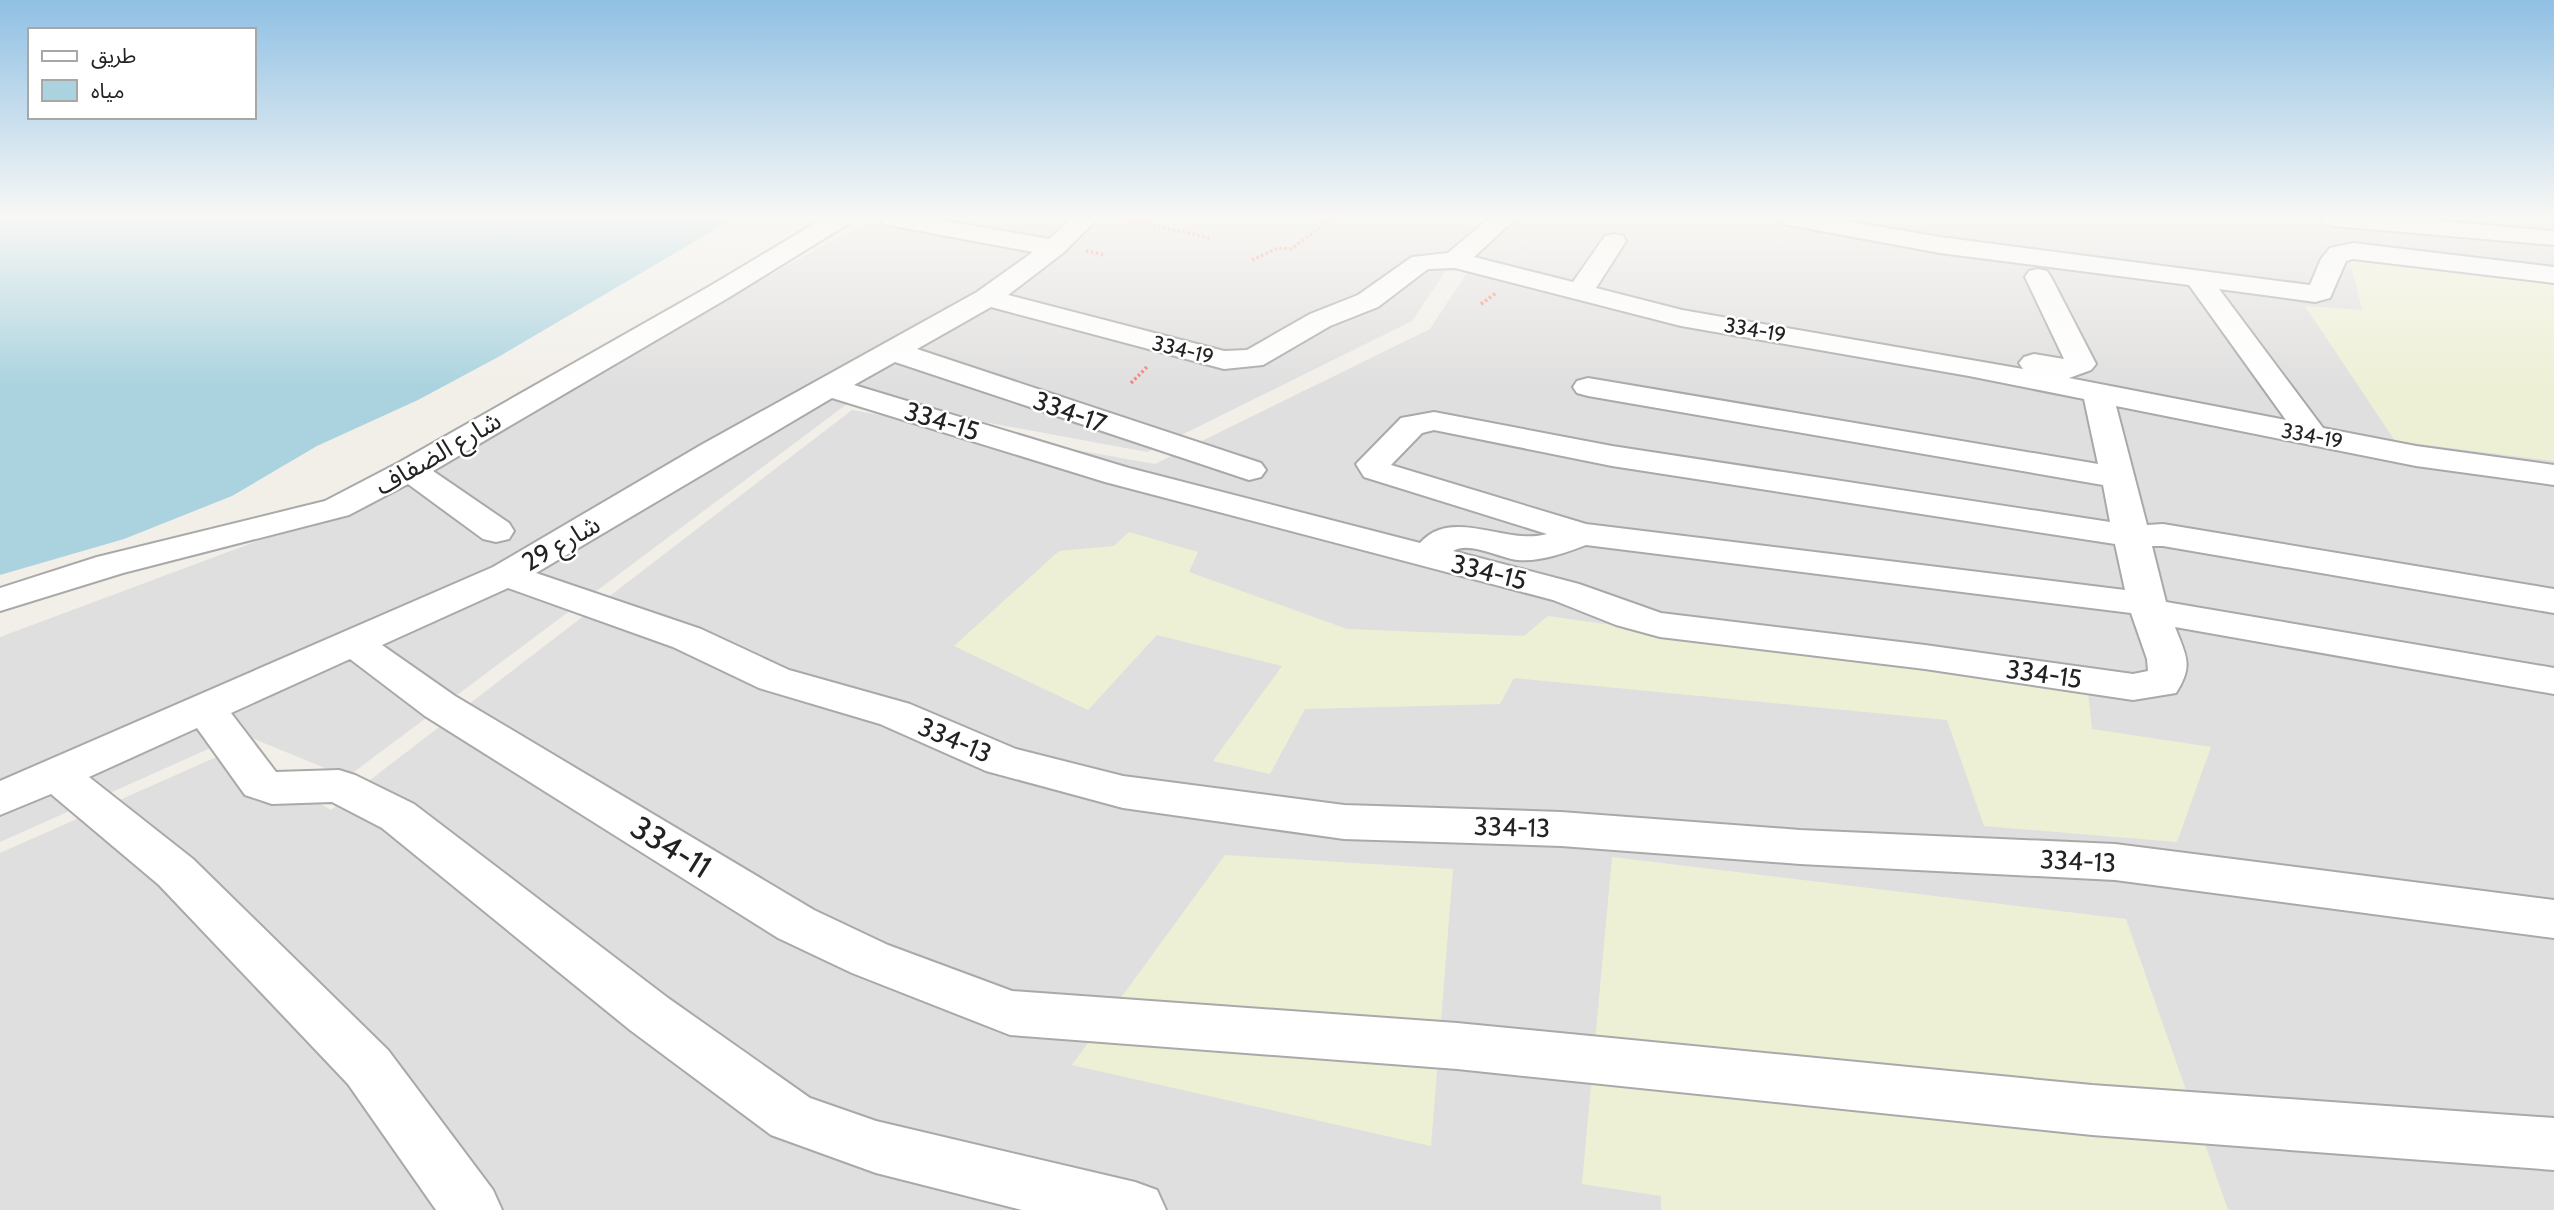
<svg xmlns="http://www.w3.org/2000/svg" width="2554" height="1210" viewBox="0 0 2554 1210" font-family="Cabin,'Noto Sans Arabic',sans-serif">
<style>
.residential{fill:#e0dfdf}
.farmland{fill:#eef0d5}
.water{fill:#aad3df}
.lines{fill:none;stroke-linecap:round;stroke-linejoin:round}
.minor-casing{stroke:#a9a9a9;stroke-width:4}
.path{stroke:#fa8072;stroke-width:3.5;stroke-dasharray:2.5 2.5;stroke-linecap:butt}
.minor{fill:#fff;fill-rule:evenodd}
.labels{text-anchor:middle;stroke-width:5;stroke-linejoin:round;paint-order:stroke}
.far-street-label{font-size:21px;fill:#222;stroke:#fff}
.street-label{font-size:26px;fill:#222;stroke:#fff}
.near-street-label{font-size:32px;fill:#222;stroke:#fff}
</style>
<rect width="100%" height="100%" fill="#f2efe9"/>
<!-- residential -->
<path class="residential" d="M872,219H1481L1412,321L1147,452L855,398L347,777L242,734L0,842V637L338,511Z
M1502,219H2554V1210H0V853L230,751L331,810L852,410L1155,464L1430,329Z"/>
<!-- farmland -->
<path class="farmland" d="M2349,257L2548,278L2554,285V461L2395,441L2305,306L2362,310Z
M1129,532L1198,552L1189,572L1347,629L1524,636L1548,616L2088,693L2092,729L2211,747L2177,842L1984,826L1947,720L1514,678L1500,704L1305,709L1270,774L1213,761L1282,666L1157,635L1088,710L954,646L1059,551L1114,546Z
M1225,855L1453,869L1431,1146L1072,1065Z
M1612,857L2126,919L2228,1210H1661V1196L1582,1184Z"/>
<!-- water -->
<path class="water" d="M0,219H733L500,356L418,400L317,446L232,496L124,539L0,575Z"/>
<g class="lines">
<defs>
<path id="minor" d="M822,219H851L848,224L728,298L433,471L509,523L514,531L509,539L496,542L483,539L408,484L349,515L123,573L0,611V588L97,557L325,501L398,463L710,286Z
M881,219H934L1049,239L1071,219H1097L1063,253L1008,295L1224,351L1247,350L1310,314L1358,295L1412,257L1448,253L1488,219H1515L1474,257L1573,282L1605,236L1614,234L1623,236L1626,241L1596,288L1682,310L2023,369L2019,363L2024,357L2034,354L2064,359L2025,277L2029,271L2038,269L2047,271L2051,277L2096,364L2091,370L2069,378L2286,420L2189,285L1940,253L1794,226L1785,224L1782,219H1835L1940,237L2310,285L2321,259L2330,248L2353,243L2554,267V283L2353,259L2346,261L2330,298L2315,302L2219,289L2323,428L2416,446L2554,465V485L2416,466L2116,406L2147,525L2163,524L2554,589V613L2163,546H2152L2166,602L2554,668V694L2175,627C2186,656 2194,665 2176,693L2133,700L1925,669L1660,637L1616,625L1553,600L1105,482L832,398L536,573L701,629L789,670L910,704L1016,749L1123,776L1344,805L1561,812L1800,830L2115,844L2554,900V938L2115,880L1800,864L1561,846L1344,839L1123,808L986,771L880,724L759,688L673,647L508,588L382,645L455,696L814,910L888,945L1012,991L1457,1023L2092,1085L2554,1118V1170L2092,1135L1457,1069L1010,1035L852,973L778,938L425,716L350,659L231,713L276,772L339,770L355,775L414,804L668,998L810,1098L876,1121L1135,1182L1157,1190L1166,1210H1022L876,1173L771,1135L630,1030L382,828L332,802L272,804L245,795L197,728L89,777L193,859L388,1050L493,1190L502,1210H436L348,1084L159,885L51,794L0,815V781L493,567L701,445L977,292L1033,252L893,226L884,224ZM1455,268L1681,326L1969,376L2084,399L2098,464L1588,378L1577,381L1573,387L1577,393L1588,396L2103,485L2110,522L1612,446L1434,412L1401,418L1356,464L1364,477L1547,534C1507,546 1452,506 1420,543L1129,468L854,385L895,362L1249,480L1261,477L1266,470L1261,463L917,349L991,307L1224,369L1263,365L1330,326L1378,307L1428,269ZM1434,430L1612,466L2115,544L2125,590L1586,524L1391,465L1422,433ZM1586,545L2131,613L2147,659L2148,671L2133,674L1925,645L1661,613L1579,584L1453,551C1470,541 1499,558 1517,560C1540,562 1565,553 1586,545Z
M2322,219H2419L2554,231V245L2334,226L2325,224Z"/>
</defs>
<!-- minor casing -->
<use href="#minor" class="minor-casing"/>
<!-- path -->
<path class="path" d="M1124,219L1211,238
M1086,251L1105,255
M1252,260L1278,248L1291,249L1332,219
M1481,304L1496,293
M1131,383L1148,366"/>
<!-- minor -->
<use href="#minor" class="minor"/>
</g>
<!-- sky -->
<linearGradient id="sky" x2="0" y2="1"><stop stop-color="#8fc0e4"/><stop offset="0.56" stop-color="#f9f8f5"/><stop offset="1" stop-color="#f9f8f5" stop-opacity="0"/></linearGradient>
<rect width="2554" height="388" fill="url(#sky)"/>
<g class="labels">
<!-- far-street labels -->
<g class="far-street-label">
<text transform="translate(1755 330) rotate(10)" y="7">334-19</text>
<text transform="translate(1183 350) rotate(14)" y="7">334-19</text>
<text transform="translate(2312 436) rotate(11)" y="7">334-19</text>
</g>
<!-- street labels -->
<g class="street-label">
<text transform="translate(1070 412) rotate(20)" y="9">334-17</text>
<text transform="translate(942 421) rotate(17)" y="9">334-15</text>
<text transform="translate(438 453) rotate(-30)" y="9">شارع الضفاف</text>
<text transform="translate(561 543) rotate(-30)" y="9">شارع 29</text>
<text transform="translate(1489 572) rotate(14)" y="9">334-15</text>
<text transform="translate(2044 674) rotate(8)" y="9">334-15</text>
<text transform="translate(955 740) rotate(23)" y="9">334-13</text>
<text transform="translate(1512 827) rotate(2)" y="9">334-13</text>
<text transform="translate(2078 861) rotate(3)" y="9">334-13</text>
</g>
<!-- near-street labels -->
<g class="near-street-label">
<text transform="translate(671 847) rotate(32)" y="11">334-11</text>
</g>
</g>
<!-- legend -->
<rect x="28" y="28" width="228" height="91" fill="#ffffff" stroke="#a7a7a7" stroke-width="2"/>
<rect x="42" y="51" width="35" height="10" fill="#ffffff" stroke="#a7a7a7" stroke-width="2"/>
<text x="91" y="63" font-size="21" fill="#222222">طريق</text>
<rect x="42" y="80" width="35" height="21" fill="#aad3df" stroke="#a7a7a7" stroke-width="2"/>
<text x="91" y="98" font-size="21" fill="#222222">مياه</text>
</svg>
